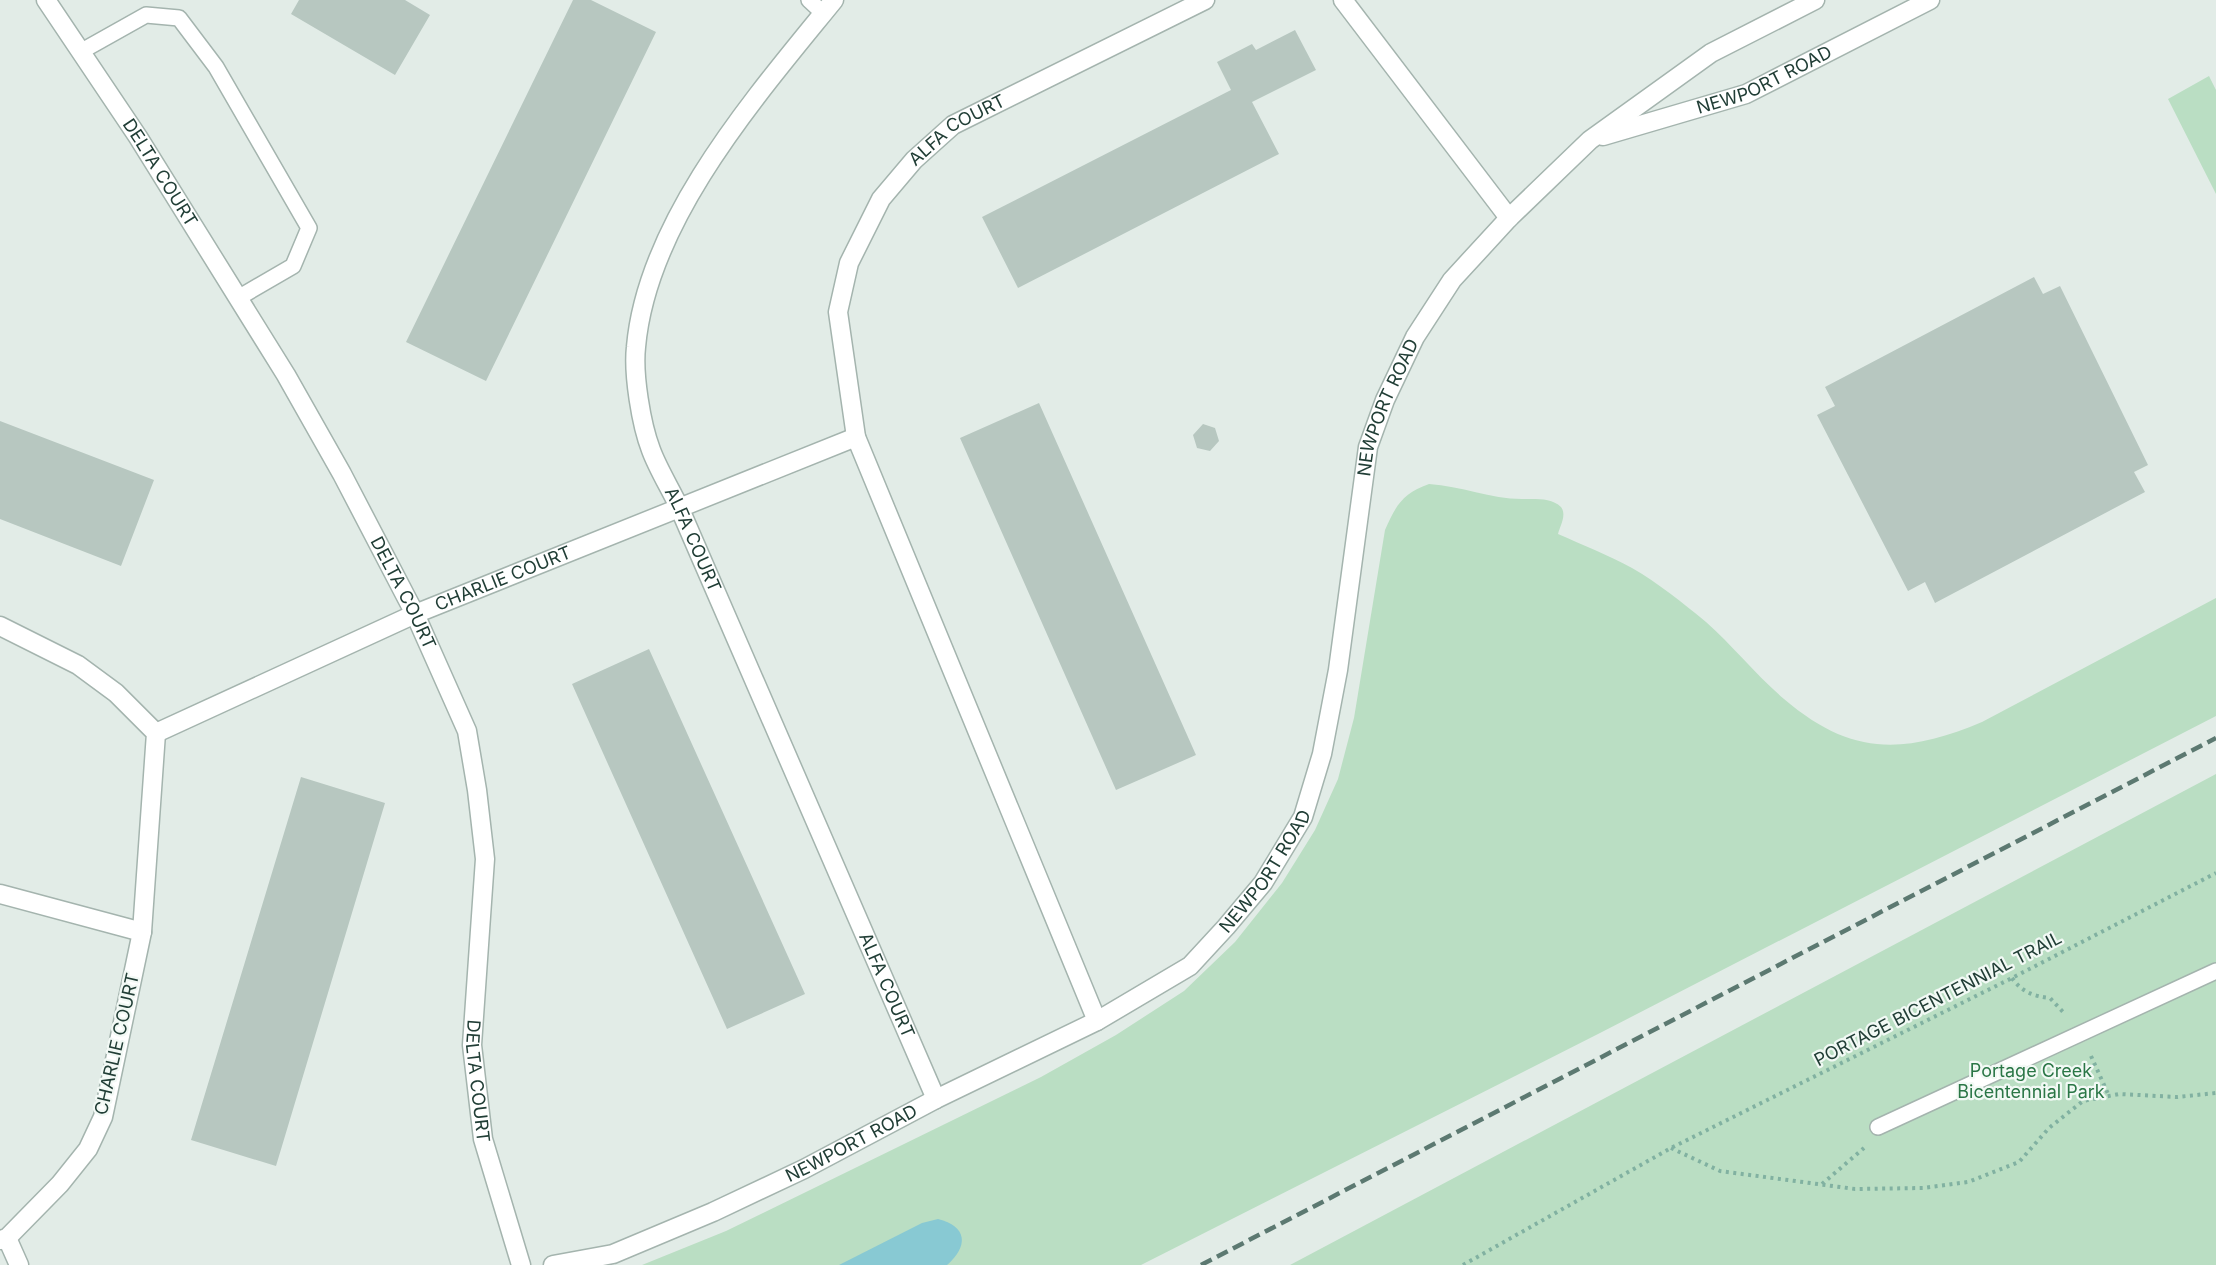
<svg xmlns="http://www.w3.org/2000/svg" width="2216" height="1265" viewBox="0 0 2216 1265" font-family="Inter,sans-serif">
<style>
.green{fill:#badec3}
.water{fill:#88c9d3}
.building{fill:#b7c7c0}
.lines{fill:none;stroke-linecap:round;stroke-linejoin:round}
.service-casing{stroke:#a4b4ae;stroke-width:18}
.minor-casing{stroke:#a4b4ae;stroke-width:21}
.path{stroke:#81b1a1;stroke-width:4;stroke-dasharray:3 4.5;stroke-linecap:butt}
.service{stroke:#fff;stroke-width:15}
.minor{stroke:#fff;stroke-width:18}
.rail{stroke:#5c7971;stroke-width:4.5;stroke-dasharray:12 6;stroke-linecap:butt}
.labels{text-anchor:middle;stroke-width:4.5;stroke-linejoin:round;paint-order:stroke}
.street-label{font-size:18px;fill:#213e36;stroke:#f2f9f5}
.park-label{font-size:18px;fill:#2a7646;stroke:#f2f9f5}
</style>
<rect width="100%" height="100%" fill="#e2ece7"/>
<!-- green -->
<path class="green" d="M2209,76L2216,90V194L2168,99Z
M1429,484C1462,486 1493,500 1525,499C1537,499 1552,498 1561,507C1567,515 1560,526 1558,534C1583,545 1608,555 1632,568C1658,583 1683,603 1706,622C1733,646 1756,675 1784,699C1851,756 1903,755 1982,722L2216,598V716L1600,1033L1141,1265H642L726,1231L1041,1077L1116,1035L1184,991L1235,942L1282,883L1315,830L1338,779L1354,718L1385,530C1396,505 1403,493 1429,484Z
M2216,774V1265H1290Z"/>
<!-- water -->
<path class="water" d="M938,1219C967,1226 969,1246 947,1265H839L922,1223Z"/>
<!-- building -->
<path class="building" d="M299,0H405L430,15L395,75L291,14Z
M573,0H591L656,32L486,381L406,342Z
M1295,30L1316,70L1252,102L1279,154L1018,288L982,217L1231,90L1217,62L1252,44L1256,50Z
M2034,277L2043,294L2060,286L2148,465L2134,472L2145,492L1935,603L1925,582L1908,591L1817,415L1835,406L1825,387Z
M1039,403L1196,755L1116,790L960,438Z
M0,421L154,480L121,566L0,519Z
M1203,424L1215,428L1219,441L1210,451L1197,448L1193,435Z
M649,649L805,994L727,1029L572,684Z
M301,777L385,803L276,1166L191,1140Z"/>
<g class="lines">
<defs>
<path id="service" d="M809,0L823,13
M80,52L146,15L179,18L216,67L309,228L293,266L238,298
M1878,1127L2216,971"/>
<g id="minor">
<path id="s1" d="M46,0L138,137L286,375L342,474L415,614L467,731L477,790L485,859L472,1045L483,1139L521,1265"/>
<path id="s2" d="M834,0C757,95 647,220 636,347C633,374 641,424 651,450C658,469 670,488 679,507L936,1099"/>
<path d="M1343,0L1509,218"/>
<path id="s3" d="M1603,136L1746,94L1930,0"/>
<path d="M0,626L78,665L116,693L156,733L142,932L103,1117L88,1149L60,1184L7,1238L0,1240"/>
<path id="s4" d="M156,733L415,614L856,437"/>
<path d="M0,894L142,932"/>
<path id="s5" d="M1097,1021L856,437L838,312L849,263L881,199L914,160L953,125L1205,0"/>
<path d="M7,1238L19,1265"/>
<path id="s6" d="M553,1265L613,1254L713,1212L804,1169L936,1099L1097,1021L1190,966L1226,927L1263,883L1303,817L1322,754L1338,670L1368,447L1385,400L1415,337L1452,280L1509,218L1590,140L1711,53L1815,0"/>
</g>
</defs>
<!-- service casing -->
<use href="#service" class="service-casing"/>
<!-- minor casing -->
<use href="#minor" class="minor-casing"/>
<!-- path -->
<path class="path" d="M2012,978C2022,992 2033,996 2050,998L2065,1014
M2091,1056L2109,1096
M1671,1148L1720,1171L1855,1189L1923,1188L1968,1182L2019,1162L2049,1128L2083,1101L2119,1094L2177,1097L2216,1093
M1822,1184L1864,1148
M1463,1265L1671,1148L2012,978L2216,873"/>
<!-- service -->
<use href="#service" class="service"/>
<!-- minor -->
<use href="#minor" class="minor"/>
<!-- rail -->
<path class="rail" d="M1201,1265L2216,738"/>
</g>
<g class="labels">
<!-- street labels -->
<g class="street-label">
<text dy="6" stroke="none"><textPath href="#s3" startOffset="171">NEWPORT ROAD</textPath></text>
<text dy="6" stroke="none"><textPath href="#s5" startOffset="984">ALFA COURT</textPath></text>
<text dy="6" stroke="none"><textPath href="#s1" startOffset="207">DELTA COURT</textPath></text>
<text dy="6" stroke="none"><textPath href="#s6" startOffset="1314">NEWPORT ROAD</textPath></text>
<text dy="6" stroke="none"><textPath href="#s2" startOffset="609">ALFA COURT</textPath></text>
<text dy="6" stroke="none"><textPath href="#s4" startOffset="380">CHARLIE COURT</textPath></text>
<text dy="6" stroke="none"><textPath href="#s1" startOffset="693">DELTA COURT</textPath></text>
<text dy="6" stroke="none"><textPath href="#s6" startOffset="828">NEWPORT ROAD</textPath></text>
<text dy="6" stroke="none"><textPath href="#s2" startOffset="1095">ALFA COURT</textPath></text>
<text transform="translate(1938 999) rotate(-27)" y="6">PORTAGE BICENTENNIAL TRAIL</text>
<text transform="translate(117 1044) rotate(-77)" y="6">CHARLIE COURT</text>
<text dy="6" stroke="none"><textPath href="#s1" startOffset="1197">DELTA COURT</textPath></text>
<text dy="6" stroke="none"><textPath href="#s6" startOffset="324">NEWPORT ROAD</textPath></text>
</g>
<!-- park labels -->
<g class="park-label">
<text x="2031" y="1077">Portage Creek<tspan x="2031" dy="21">Bicentennial Park</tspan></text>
</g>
</g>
</svg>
